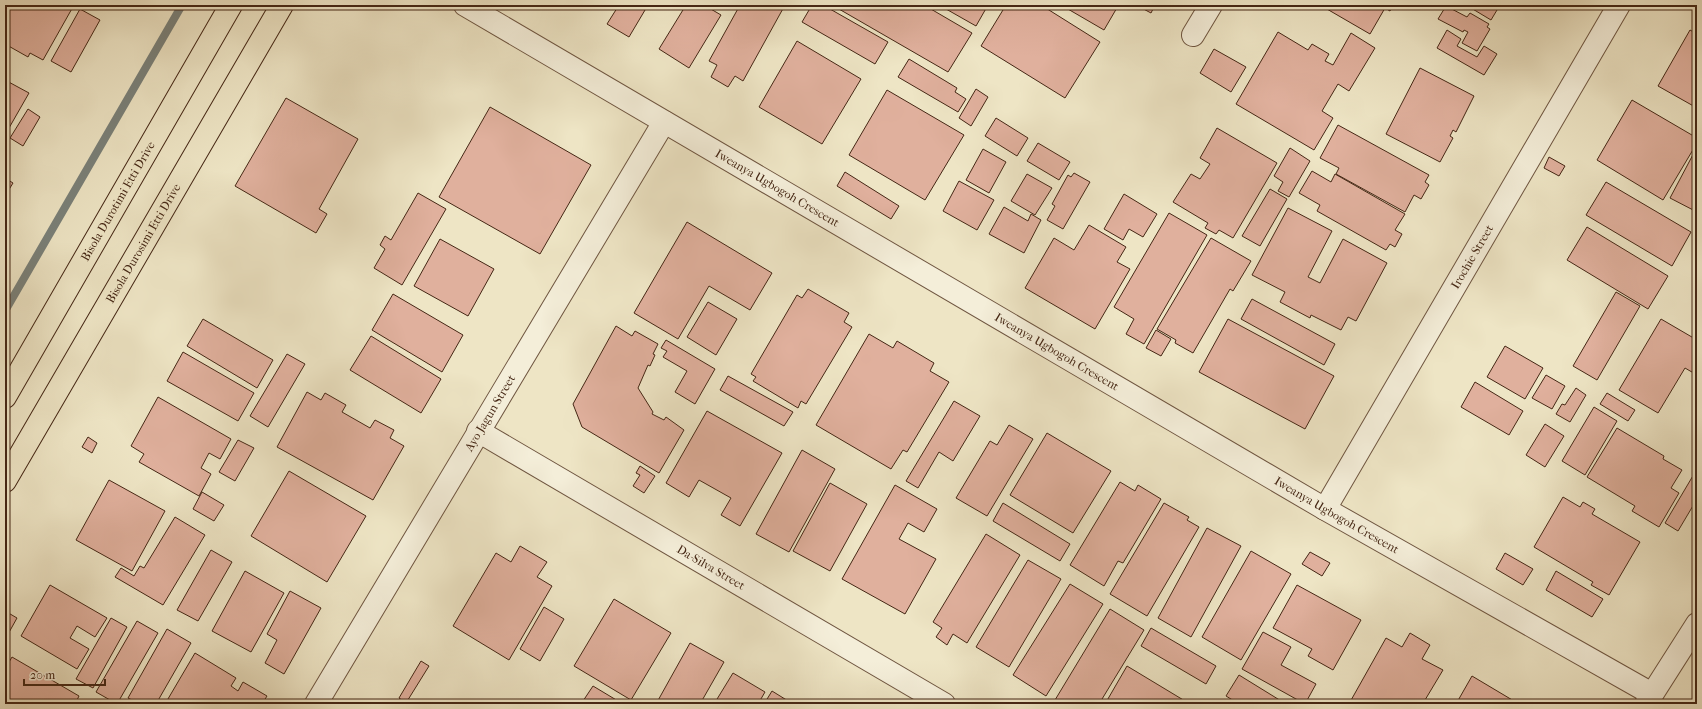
<svg xmlns="http://www.w3.org/2000/svg" width="1702" height="709" viewBox="0 0 1702 709" font-family="'IM FELL French Canon',serif">
<style>
.lines{fill:none;stroke-linecap:round;stroke-linejoin:round}
.stream{stroke:#7a817a;stroke-width:8}
.building{fill:#e0b09d;stroke:#452715}
.minor-casing{stroke:#6f5641;stroke-width:24}
.major-casing{stroke:#452715;stroke-width:24}
.minor{stroke:#f4eed9;stroke-width:22}
.major{stroke:#eee5c5;stroke-width:22}
.labels{text-anchor:middle;stroke-width:3;stroke-linejoin:round;paint-order:stroke}
.street-label{font-size:12px;fill:#452715;stroke:#f4eed9}
</style>
<rect width="100%" height="100%" fill="#eee5c5"/>
<filter id="stains"><feTurbulence type="fractalNoise" baseFrequency=".005" numOctaves="4"/><feColorMatrix values="0 0 0 0 .2 0 0 0 0 .09 0 0 0 0 .02 0 0 0 .5 -.17"/></filter>
<radialGradient id="worn" r=".72"><stop offset=".6" stop-color="#630" stop-opacity="0"/><stop offset="1" stop-color="#630" stop-opacity=".3"/></radialGradient>
<g class="lines">
<!-- stream -->
<path class="stream" d="M5,311L182,5"/>
</g>
<!-- building -->
<path class="building" d="M5,5H39L45,8L47,5H74L43,60L30,53L28,57L5,44Z
M619,5H648L629,37L607,24Z
M686,5H704L721,15L689,68L659,49Z
M740,5H785L743,81L735,76L728,87L711,77L717,65L709,61Z
M812,5H823L888,42L875,64L802,22Z
M832,5H924L972,33L948,72Z
M939,5H988L976,26Z
M1006,5H1041L1100,42L1065,98L981,46Z
M1061,5H1117L1118,6L1104,30Z
M1136,5H1155L1151,13Z
M1320,5H1393L1390,11L1385,8L1370,34Z
M1466,5H1500L1491,20Z
M1446,6L1467,17L1470,13L1489,24L1487,27L1490,29L1477,51L1462,43L1468,32L1464,30L1463,32L1438,19Z
M80,9L100,20L71,72L51,61Z
M1447,30L1461,39L1457,46L1477,57L1484,46L1497,54L1484,75L1437,48Z
M1690,30L1697,34V108L1658,86Z
M1278,32L1308,50L1312,44L1329,54L1325,61L1333,65L1351,33L1375,48L1349,91L1338,84L1322,111L1333,118L1314,150L1236,104Z
M797,41L861,79L822,144L759,107Z
M1214,49L1246,67L1231,92L1200,73Z
M909,59L957,88L955,92L966,99L958,112L898,77Z
M1420,68L1474,96L1456,132L1453,130L1450,136L1453,138L1440,162L1386,134Z
M5,80L29,93L5,135Z
M976,89L988,97L971,126L959,118Z
M887,90L964,135L925,200L849,155Z
M286,98L358,139L319,209L327,214L316,233L235,186Z
M1632,100L1697,138V143L1663,200L1597,160Z
M490,107L591,165L540,254L439,197Z
M28,109L40,117L23,146L10,138Z
M996,118L1028,138L1017,156L985,136Z
M1338,125L1429,175L1425,182L1429,185L1421,199L1414,195L1405,212L1336,174L1339,168L1320,158Z
M1217,128L1277,163L1233,238L1219,230L1216,234L1205,228L1208,223L1173,202L1191,174L1200,179L1210,164L1200,158Z
M1038,143L1070,162L1059,180L1027,161Z
M1697,147V212L1670,198Z
M1290,148L1310,161L1289,197L1278,191L1283,182L1274,176Z
M983,149L1006,162L989,193L966,180Z
M1549,157L1565,166L1559,176L1544,168Z
M1312,171L1331,182L1335,174L1405,214L1395,230L1402,234L1395,247L1390,244L1386,250L1317,211L1320,205L1299,193Z
M845,172L899,206L891,219L837,186Z
M1074,173L1090,182L1063,229L1047,220L1055,206L1052,204L1068,175L1071,177Z
M1027,174L1052,188L1035,215L1011,201Z
M5,178L13,183L5,196Z
M959,181L994,200L977,230L943,211Z
M1606,182L1691,232L1672,266L1586,215Z
M1270,189L1287,199L1260,246L1242,236Z
M418,193L446,209L402,285L374,268L385,249L380,245L385,236L391,240Z
M1124,194L1157,214L1143,237L1129,229L1123,240L1104,229Z
M1004,207L1028,221L1031,214L1041,220L1024,253L989,234Z
M1288,208L1332,231L1308,277L1320,283L1343,239L1387,263L1356,321L1348,317L1341,330L1311,315L1310,318L1280,302L1285,292L1252,275Z
M1169,213L1207,235L1144,344L1126,334L1134,319L1114,307Z
M687,222L772,273L750,310L709,286L678,339L634,313Z
M1089,225L1126,247L1117,262L1130,269L1095,329L1025,288L1054,238L1074,250Z
M1587,227L1668,276L1648,309L1567,260Z
M1211,238L1251,261L1233,291L1230,289L1193,353L1175,343L1176,340L1157,329Z
M440,239L494,269L468,316L414,286Z
M808,289L849,313L844,322L852,327L806,404L801,401L798,408L753,381L756,377L751,374L797,295L802,298Z
M1616,292L1640,306L1597,380L1573,366Z
M393,294L463,335L442,372L372,330Z
M1252,299L1335,344L1324,365L1241,319Z
M708,302L737,319L716,355L687,337Z
M203,319L273,360L257,388L187,346Z
M1228,319L1334,376L1305,429L1199,372Z
M1661,319L1697,340V375L1685,368L1658,413L1619,390Z
M616,326L632,336L635,331L658,344L653,354L655,355L650,366L648,365L638,388L653,412L652,414L664,420L666,417L684,430L659,473L582,427L573,404Z
M1156,330L1171,339L1161,356L1146,348Z
M869,334L893,348L897,341L934,363L930,371L949,382L907,452L903,450L891,469L816,425Z
M371,336L441,379L421,413L350,370Z
M666,340L715,369L695,404L675,392L687,371L663,357L667,351L661,348Z
M1505,346L1543,368L1525,399L1487,377Z
M183,352L254,393L238,421L167,381Z
M287,354L305,364L268,427L250,416Z
M1546,375L1565,386L1552,409L1532,398Z
M728,376L793,412L784,426L720,390Z
M1475,382L1523,411L1509,435L1461,407Z
M1576,388L1586,395L1570,422L1556,414L1562,404L1565,405Z
M307,392L321,400L325,393L346,405L342,412L370,428L375,420L394,430L390,438L404,446L373,500L277,447Z
M1607,393L1635,410L1628,421L1600,404Z
M158,397L231,439L220,459L209,453L201,468L211,474L199,496L139,462L144,454L131,446Z
M954,401L980,416L953,461L939,452L918,488L906,481Z
M1594,407L1617,421L1585,475L1562,461Z
M707,411L782,453L740,526L721,515L731,498L699,480L689,497L666,483Z
M1545,424L1564,436L1545,467L1526,455Z
M1009,425L1033,439L987,516L956,498L990,441L997,445Z
M1617,428L1664,456L1663,459L1682,470L1671,488L1679,493L1659,527L1632,511L1635,506L1587,477Z
M1047,433L1111,471L1073,533L1010,495Z
M88,437L97,443L92,453L82,447Z
M238,440L254,448L235,481L219,472Z
M802,450L835,469L789,552L756,534Z
M640,466L655,476L644,493L633,486L640,475L636,473Z
M289,471L366,516L327,582L251,536Z
M1694,474L1697,476V499L1678,531L1665,523Z
M109,480L165,511L132,571L76,540Z
M1120,482L1135,491L1138,485L1161,499L1123,563L1118,561L1104,586L1070,565Z
M830,483L867,504L830,571L793,551Z
M895,485L937,509L924,532L908,523L899,539L936,559L905,614L842,579Z
M202,492L224,505L214,521L193,509Z
M1563,497L1580,507L1583,502L1595,509L1592,514L1640,542L1609,595L1591,585L1593,582L1534,547Z
M1003,503L1070,544L1060,561L993,521Z
M1164,503L1189,517L1187,520L1199,527L1147,616L1110,594Z
M175,517L205,535L163,605L115,577L121,568L134,576L140,566L144,568Z
M1207,528L1241,546L1191,637L1158,618Z
M986,534L1020,555L967,643L953,634L947,645L936,637L942,628L933,622Z
M520,546L547,562L537,577L552,586L509,660L453,626L496,553L511,562Z
M211,550L232,562L198,621L177,610Z
M1251,551L1291,574L1241,660L1202,637Z
M1310,552L1330,563L1322,576L1302,564Z
M1505,553L1533,569L1523,585L1496,569Z
M1028,560L1061,579L1009,667L976,647Z
M245,571L284,593L251,652L212,631Z
M1556,571L1603,599L1592,617L1546,590Z
M1070,584L1103,604L1046,696L1013,675Z
M50,585L107,618L95,637L77,626L70,638L89,649L77,669L21,636Z
M1297,585L1361,620L1333,670L1308,656L1312,649L1273,628Z
M290,591L321,608L284,674L265,663L277,640L267,634Z
M614,599L671,633L631,700L574,666Z
M544,607L564,619L540,661L520,649Z
M1110,609L1144,630L1099,704H1061L1055,700Z
M5,611L17,618L7,636L5,635Z
M111,618L127,627L93,688L76,679Z
M137,621L158,633L117,704L96,692Z
M1151,628L1216,666L1206,684L1141,646Z
M167,629L191,643L156,704H140L128,698Z
M1263,632L1291,647L1281,665L1316,684L1305,704L1242,669Z
M1410,633L1430,645L1422,659L1443,670L1425,700L1432,704H1353L1350,702L1386,638L1402,647Z
M690,643L724,662L700,704H656Z
M195,653L236,678L231,686L238,691L243,682L267,696L262,704H165Z
M12,657L79,696L75,704H5V669Z
M421,661L429,666L406,703L399,698Z
M1127,666L1190,704H1105Z
M733,673L765,692L758,704H714Z
M1239,675L1286,704H1239L1226,696Z
M1472,676L1519,704H1456Z
M593,686L623,704H587L583,701Z
M772,691L793,704H764Z
M85,700L92,704H82Z"/>
<g class="lines">
<defs>
<g id="minor">
<path id="s1" d="M465,5L1325,509L1652,694"/>
<path d="M1193,35L1211,5"/>
<path id="s2" d="M478,431L944,704"/>
<path id="s3" d="M1325,509L1619,5"/>
<path id="s4" d="M316,704L664,122"/>
<path d="M1646,704L1697,624"/>
</g>
<g id="major">
<path id="s5" d="M5,397L231,5"/>
<path id="s6" d="M5,481L282,5"/>
</g>
</defs>
<!-- minor casing -->
<use href="#minor" class="minor-casing"/>
<!-- major casing -->
<use href="#major" class="major-casing"/>
<!-- minor -->
<use href="#minor" class="minor"/>
<!-- major -->
<use href="#major" class="major"/>
</g>
<g class="labels">
<!-- street labels -->
<g class="street-label">
<text dy="4" stroke="none"><textPath href="#s1" startOffset="362">Iweanya Ugbogoh Crescent</textPath></text>
<text dy="4" stroke="none"><textPath href="#s5" startOffset="226">Bisola Durotimi Etti Drive</textPath></text>
<text dy="4" stroke="none"><textPath href="#s6" startOffset="275">Bisola Durosimi Etti Drive</textPath></text>
<text dy="4" stroke="none"><textPath href="#s3" startOffset="292">Irochie Street</textPath></text>
<text dy="4" stroke="none"><textPath href="#s1" startOffset="686">Iweanya Ugbogoh Crescent</textPath></text>
<text dy="4" stroke="none"><textPath href="#s4" startOffset="339">Ayo Jagun Street</textPath></text>
<text dy="4" stroke="none"><textPath href="#s1" startOffset="1010">Iweanya Ugbogoh Crescent</textPath></text>
<text dy="4" stroke="none"><textPath href="#s2" startOffset="270">Da-Silva Street</textPath></text>
</g>
</g>
<!-- margin -->
<rect width="1702" height="709" fill="none" stroke="#eee5c5" stroke-width="20"/>
<rect x="6" y="6" width="1690" height="697" fill="none" stroke="#452715" stroke-width="2"/>
<rect x="10" y="10" width="1682" height="689" fill="none" stroke="#452715"/>
<!-- scale -->
<path d="M24 679v6h81v-6" fill="none" stroke="#452715" stroke-width="2"/>
<text x="30" y="679" font-size="12" fill="#452715" stroke="#f4eed9" stroke-width="3" paint-order="stroke">20 m</text>
<rect width="100%" height="100%" filter="url(#stains)"/>
<rect width="100%" height="100%" fill="url(#worn)"/>
</svg>
